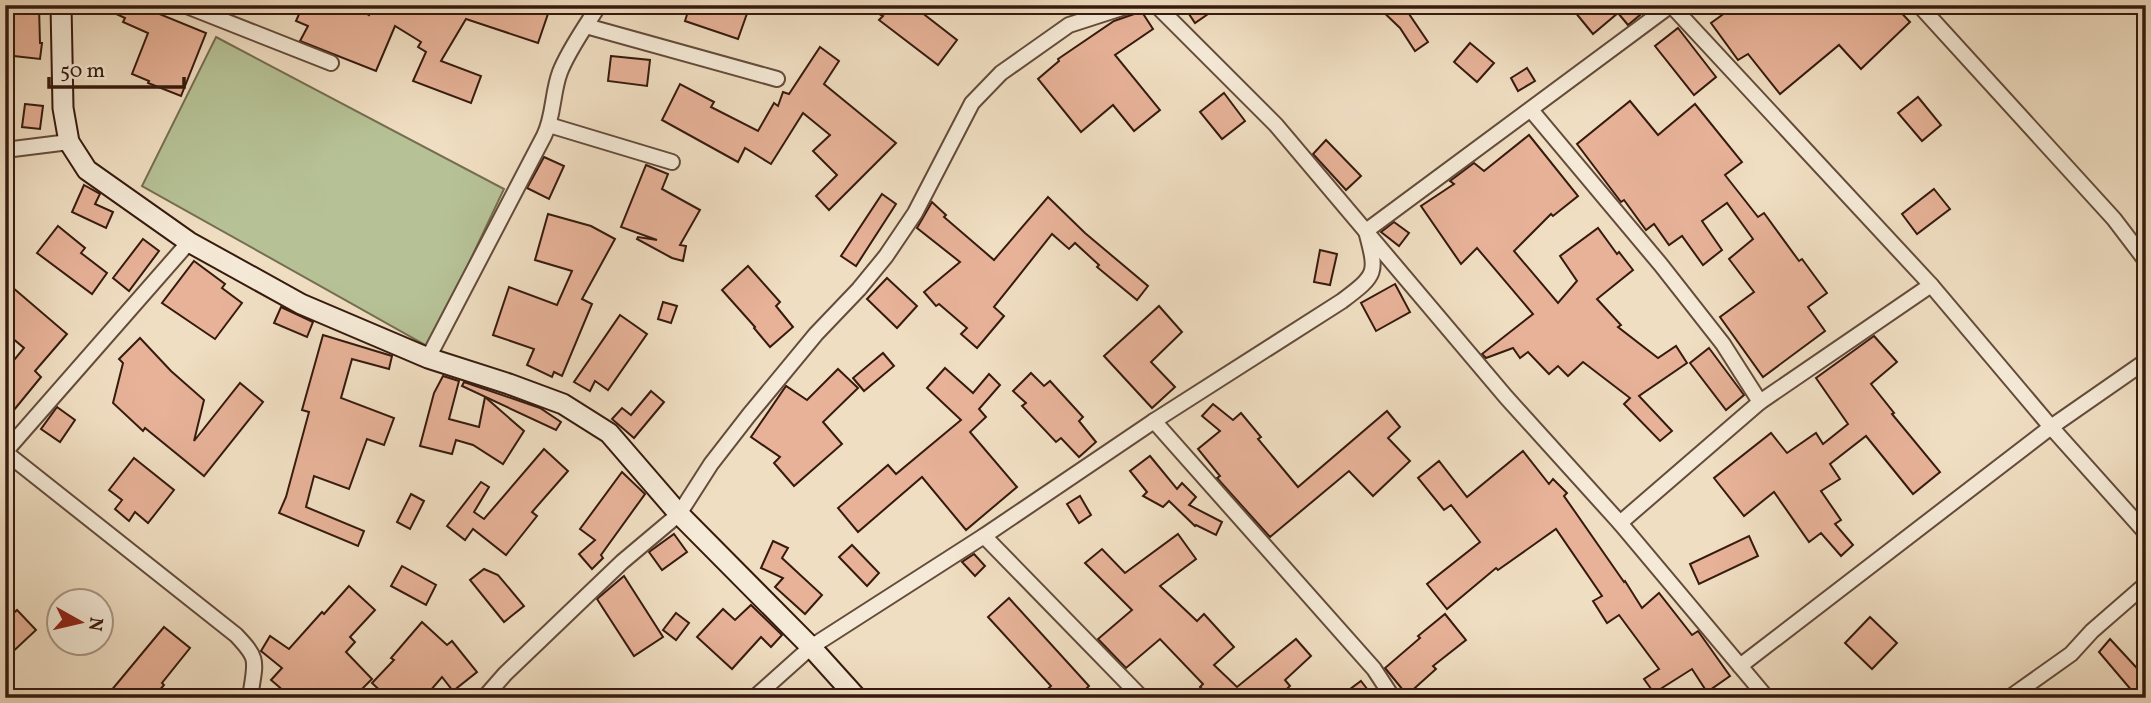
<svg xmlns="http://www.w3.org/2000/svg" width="2151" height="703" viewBox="0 0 2151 703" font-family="Vollkorn,serif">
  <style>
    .green { fill: #b6c296; stroke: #766e52; stroke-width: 2 }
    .building { fill: #e7b298; stroke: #361a0e; stroke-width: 2 }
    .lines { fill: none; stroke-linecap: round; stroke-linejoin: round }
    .street-casing { stroke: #644b3b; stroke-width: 18 }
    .secondary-casing { stroke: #361a0e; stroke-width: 23 }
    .street { stroke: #f5ead7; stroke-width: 14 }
    .secondary { stroke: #f5ead7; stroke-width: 19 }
  </style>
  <rect width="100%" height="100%" fill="#f0dec2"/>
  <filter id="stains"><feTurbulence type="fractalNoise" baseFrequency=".00286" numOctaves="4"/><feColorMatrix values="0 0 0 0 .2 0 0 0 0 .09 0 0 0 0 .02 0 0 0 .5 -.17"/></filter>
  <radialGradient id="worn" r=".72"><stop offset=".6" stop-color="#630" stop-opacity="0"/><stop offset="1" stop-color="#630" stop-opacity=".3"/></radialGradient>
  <path class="green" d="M216 37 504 189 429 347 142 186Z"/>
  <g class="building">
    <path d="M97 5H155L152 11 206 33 181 96 148 83 149 81 132 74 148 33 123 22 125 18Z"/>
    <path d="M303 5H352L369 15 374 5H551L538 43 466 19 441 61 481 76 471 103 413 81 426 52 418 47 421 42 395 26 376 71 300 41 308 26 296 21Z"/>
    <path d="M690 5H750L738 39 685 21Z"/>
    <path d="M863 5H912L957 40 938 65 879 20 883 16Z"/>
    <path d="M1183 5H1221L1195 23Z"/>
    <path d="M1376 5H1398L1409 14 1428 42 1415 51 1400 28Z"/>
    <path d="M1583 5H1652L1628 25 1618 13 1593 34 1575 12Z"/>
    <path d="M1736 5H1894L1910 22 1861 69 1839 45 1780 94 1748 54 1738 60 1711 23Z"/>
    <path d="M5 7H39L40 43H42L40 59 5 55Z"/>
    <path d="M1140 9 1153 29 1115 55 1160 110 1134 131 1113 105 1081 132 1038 79 1059 61 1058 59 1114 21 1134 14Z"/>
    <path d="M1678 28 1716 77 1694 95 1655 46Z"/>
    <path d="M1470 43 1494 63 1477 82 1454 62Z"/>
    <path d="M820 47 839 61 824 84 896 143 829 210 816 196 837 175 813 151 830 135 803 113 771 164 745 148 738 162 662 120 680 84 714 102 711 107 758 131 774 103 778 106 783 92 789 94Z"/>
    <path d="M611 56 650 60 647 86 608 81Z"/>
    <path d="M1527 68 1535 81 1518 91 1511 78Z"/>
    <path d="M1224 93 1245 121 1222 139 1200 112Z"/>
    <path d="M1918 97 1941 125 1922 141 1898 113Z"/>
    <path d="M1630 101 1658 135 1695 104 1742 162 1725 175 1758 217 1764 213 1799 261 1802 259 1827 293 1808 307 1825 331 1763 377 1720 317 1754 292 1729 259 1753 239 1727 203 1702 221 1722 250 1703 265 1682 236 1669 245 1654 224 1646 230 1624 200 1621 202 1577 144Z"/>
    <path d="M25 104 43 106 40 129 22 127Z"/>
    <path d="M1529 135 1578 196 1553 216 1551 214 1514 251 1558 303 1577 281 1560 256 1598 228 1617 254 1619 252 1633 270 1597 299 1621 325 1618 327 1658 358 1676 346 1687 363 1639 396 1672 431 1660 441 1624 404 1630 398 1583 362 1568 376 1558 366 1549 374 1528 352 1520 358 1513 348 1486 358 1482 354 1533 314 1477 248 1461 264 1421 206 1454 184 1450 181 1474 163 1484 171Z"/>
    <path d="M1326 140 1361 176 1346 190 1313 154Z"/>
    <path d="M544 157 564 166 549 199 527 188Z"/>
    <path d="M646 165 668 174 662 189 700 210 680 245 686 246 683 261 672 258 637 239 638 237 657 240 621 227Z"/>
    <path d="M84 185 100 194 95 204 113 212 106 228 72 212Z"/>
    <path d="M1934 189 1950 209 1917 234 1902 214Z"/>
    <path d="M882 194 896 204 856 266 841 256Z"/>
    <path d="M1048 197 1085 233 1148 286 1137 300 1097 267 1099 265 1075 243 1069 249 1052 234 994 307 1004 316 977 348 961 334 967 328 939 304 936 306 924 292 960 262 917 228 932 202 946 215 944 217 994 260Z"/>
    <path d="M548 214 591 226 615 239 582 299 592 304 562 376 554 372 552 377 527 365 534 349 493 335 509 287 557 305 572 271 535 260Z"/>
    <path d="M1394 222 1409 233 1399 246 1381 232Z"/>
    <path d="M58 226 85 248 81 253 107 273 92 294 37 253Z"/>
    <path d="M143 239 159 251 129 291 113 278Z"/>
    <path d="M1320 250 1337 254 1330 285 1314 282Z"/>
    <path d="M194 261 225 284 222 288 242 303 215 339 162 303Z"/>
    <path d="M748 266 780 302 776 306 793 327 770 347 754 328 755 327 722 290Z"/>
    <path d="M887 278 917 306 897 328 867 299Z"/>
    <path d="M5 281 67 334 35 371 41 377 14 410 5 402V371L24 348 5 332Z"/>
    <path d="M1395 284 1410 312 1376 331 1361 303Z"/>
    <path d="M663 302 677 306 671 323 658 319Z"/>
    <path d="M1159 306 1182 332 1151 362 1175 387 1152 408 1104 356Z"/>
    <path d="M281 307 313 322 307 337 274 323Z"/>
    <path d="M620 315 647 334 608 390 595 381 590 391 574 382Z"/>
    <path d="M323 335 392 356 389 369 352 359 341 398 394 418 384 445 367 439 349 489 314 476 306 507 364 531 358 546 279 513 286 497 309 412 302 410Z"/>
    <path d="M1874 336 1897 362 1871 384 1894 413 1892 414 1940 472 1913 494 1866 436 1830 464 1840 479 1821 491 1841 520 1835 524 1853 545 1841 556 1821 533 1809 542 1774 492 1744 516 1714 478 1771 433 1787 453 1816 433 1823 444 1848 424 1816 378Z"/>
    <path d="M140 338 171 371 204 400 194 441 240 383 263 402 204 476 145 428 143 431 113 403 123 363 119 359Z"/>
    <path d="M1709 348 1744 395 1726 410 1690 363Z"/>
    <path d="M883 353 894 366 864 391 853 378Z"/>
    <path d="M945 368 973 393 989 374 1000 385 979 409 986 417 970 432 1017 487 966 530 922 477 858 532 838 508 888 465 896 474 961 420 927 388Z"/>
    <path d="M838 369 858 388 823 422 842 444 794 486 774 463 780 457 751 437 786 386 807 400Z"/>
    <path d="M1031 373 1044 386 1050 381 1083 417 1079 421 1096 442 1079 457 1061 438 1056 442 1022 406 1026 403 1013 391Z"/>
    <path d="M443 376 459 381 449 419 479 427 485 397 524 431 503 464 473 445 456 440 452 454 420 446 434 393Z"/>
    <path d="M464 382 540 408 561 422 556 430 462 386Z"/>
    <path d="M651 391 664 402 634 438 612 419 622 408 631 415Z"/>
    <path d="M1213 404 1233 420 1241 413 1261 437 1258 439 1298 487 1387 411 1400 427 1388 438 1410 461 1373 496 1349 471 1270 537 1217 478 1220 476 1198 449 1220 431 1202 416Z"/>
    <path d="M57 407 75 420 60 442 41 429Z"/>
    <path d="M544 449 568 471 532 512 537 516 506 555 473 529 465 540 447 526 481 482 489 487 474 512 484 519Z"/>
    <path d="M1523 451 1549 484 1553 479 1567 493 1564 496 1624 582 1625 581 1642 608 1659 593 1692 635 1698 631 1730 676 1707 692 1692 669 1654 693 1644 679 1659 669 1619 615 1607 623 1593 601 1602 596 1556 529 1498 570 1496 568 1447 609 1427 584 1480 542 1451 505 1444 510 1418 478 1439 461 1467 497Z"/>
    <path d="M1150 456 1177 489 1182 483 1196 497 1189 505 1222 522 1216 535 1196 525 1195 526 1169 501 1163 507 1143 496 1147 492 1130 471Z"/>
    <path d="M134 458 174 490 148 523 135 512 129 521 115 509 122 500 109 490Z"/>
    <path d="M622 472 645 494 601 555 603 558 592 569 579 554 595 540 580 529Z"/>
    <path d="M411 494 424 501 410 529 397 522Z"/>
    <path d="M1080 496 1091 515 1079 523 1067 504Z"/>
    <path d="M674 534 687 552 662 570 649 552Z"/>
    <path d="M1178 534 1196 559 1160 586 1197 621 1204 614 1234 647 1214 665 1237 687 1296 639 1311 656 1285 680 1290 686 1277 698H1211L1200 687 1203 684 1160 639 1126 668 1098 639 1132 610 1085 563 1102 549 1125 573Z"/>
    <path d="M1749 536 1758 556 1699 584 1690 564Z"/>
    <path d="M773 541 788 548 782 558 822 595 805 614 775 587 783 578 761 568Z"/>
    <path d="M852 545 879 573 867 586 839 557Z"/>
    <path d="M974 554 985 566 975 576 962 562Z"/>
    <path d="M402 566 436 585 426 605 391 586Z"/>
    <path d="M484 569 498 575 524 606 504 622 470 580Z"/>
    <path d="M624 576 663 637 634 656 597 599Z"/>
    <path d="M349 586 375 610 350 637 355 642 346 652 372 679 353 698H292L271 680 282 668 261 651 270 636 289 649 322 612 324 614Z"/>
    <path d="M1009 598 1089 686 1077 698H1038L1051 686 988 617Z"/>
    <path d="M751 605 782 635 771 647 761 637 732 669 697 637 723 609 735 620Z"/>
    <path d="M17 610 36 630 5 659V621Z"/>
    <path d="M676 613 689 623 676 640 663 630Z"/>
    <path d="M1445 614 1466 640 1433 666 1436 669 1407 695 1385 668 1420 638 1418 636Z"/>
    <path d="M1870 617 1897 643 1872 669 1845 643Z"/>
    <path d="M422 622 447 645 452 641 477 672 453 691 442 677 424 698H388L372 683 394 660 391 658Z"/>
    <path d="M164 627 190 648 162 683 164 685 153 698H105Z"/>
    <path d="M2110 639 2146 678V698H2138L2099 652Z"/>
    <path d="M1361 681 1374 698H1338Z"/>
  </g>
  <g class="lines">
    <g class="street-casing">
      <g id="street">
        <path d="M184 5 331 63"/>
        <path d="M1156 5 1276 125 1506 397 1620 523 1767 698"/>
        <path d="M1671 5 1931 285 2051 427 2146 533"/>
        <path d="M1919 5 2114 219 2146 261"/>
        <path d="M586 26 777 79"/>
        <path d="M1531 110 1661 265 1723 344 1760 402"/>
        <path d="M549 125 672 162"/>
        <path d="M5 150 69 142"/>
        <path d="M428 358 544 136C554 116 552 93 560 72 569 49 586 26 599 5"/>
        <path d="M1154 421 1374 669 1393 698"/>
        <path d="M5 452 236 635C258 658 256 660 251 691L256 698"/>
        <path d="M5 452 189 242"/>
        <path d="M1620 523 1760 402 1931 285"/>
        <path d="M984 536 1142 698"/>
        <path d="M1740 666 2051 427 2146 361"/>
        <path d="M484 698 505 674 622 562 679 514 711 464 749 415 816 334 859 289 886 256 915 213 972 103 1001 73 1069 25 1131 5"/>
        <path d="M754 698 811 647 984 536 1154 421 1342 301C1378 274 1377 273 1366 231L1671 5"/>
        <path d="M2009 698 2071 654 2092 631 2146 584"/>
      </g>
    </g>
    <g class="secondary-casing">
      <path id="secondary" d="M61 5 63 108 69 142 87 170 189 242 301 304 428 358 509 384 563 404 609 433 679 514 811 647 857 698"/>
    </g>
    <use href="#street" class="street"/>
    <use href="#secondary" class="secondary"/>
  </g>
  <rect width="2151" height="703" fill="none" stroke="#f0dec2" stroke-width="28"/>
  <rect x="7" y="7" width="2137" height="689" fill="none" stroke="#361a0e" stroke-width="3.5"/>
  <rect x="14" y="14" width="2123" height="675" fill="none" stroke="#361a0e" stroke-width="2"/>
  <g transform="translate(80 622) rotate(98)"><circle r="33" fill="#f5ead7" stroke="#a99787" stroke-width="2"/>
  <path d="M0-5L12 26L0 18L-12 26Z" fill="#8f2418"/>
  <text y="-10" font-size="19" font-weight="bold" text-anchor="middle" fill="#361a0e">N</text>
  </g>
  <path d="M49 77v10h135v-10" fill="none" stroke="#361a0e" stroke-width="3.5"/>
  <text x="60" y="77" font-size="21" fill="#361a0e" stroke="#f5ead7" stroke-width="5" paint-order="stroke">50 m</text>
  <rect width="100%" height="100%" filter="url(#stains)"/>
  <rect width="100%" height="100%" fill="url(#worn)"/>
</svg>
